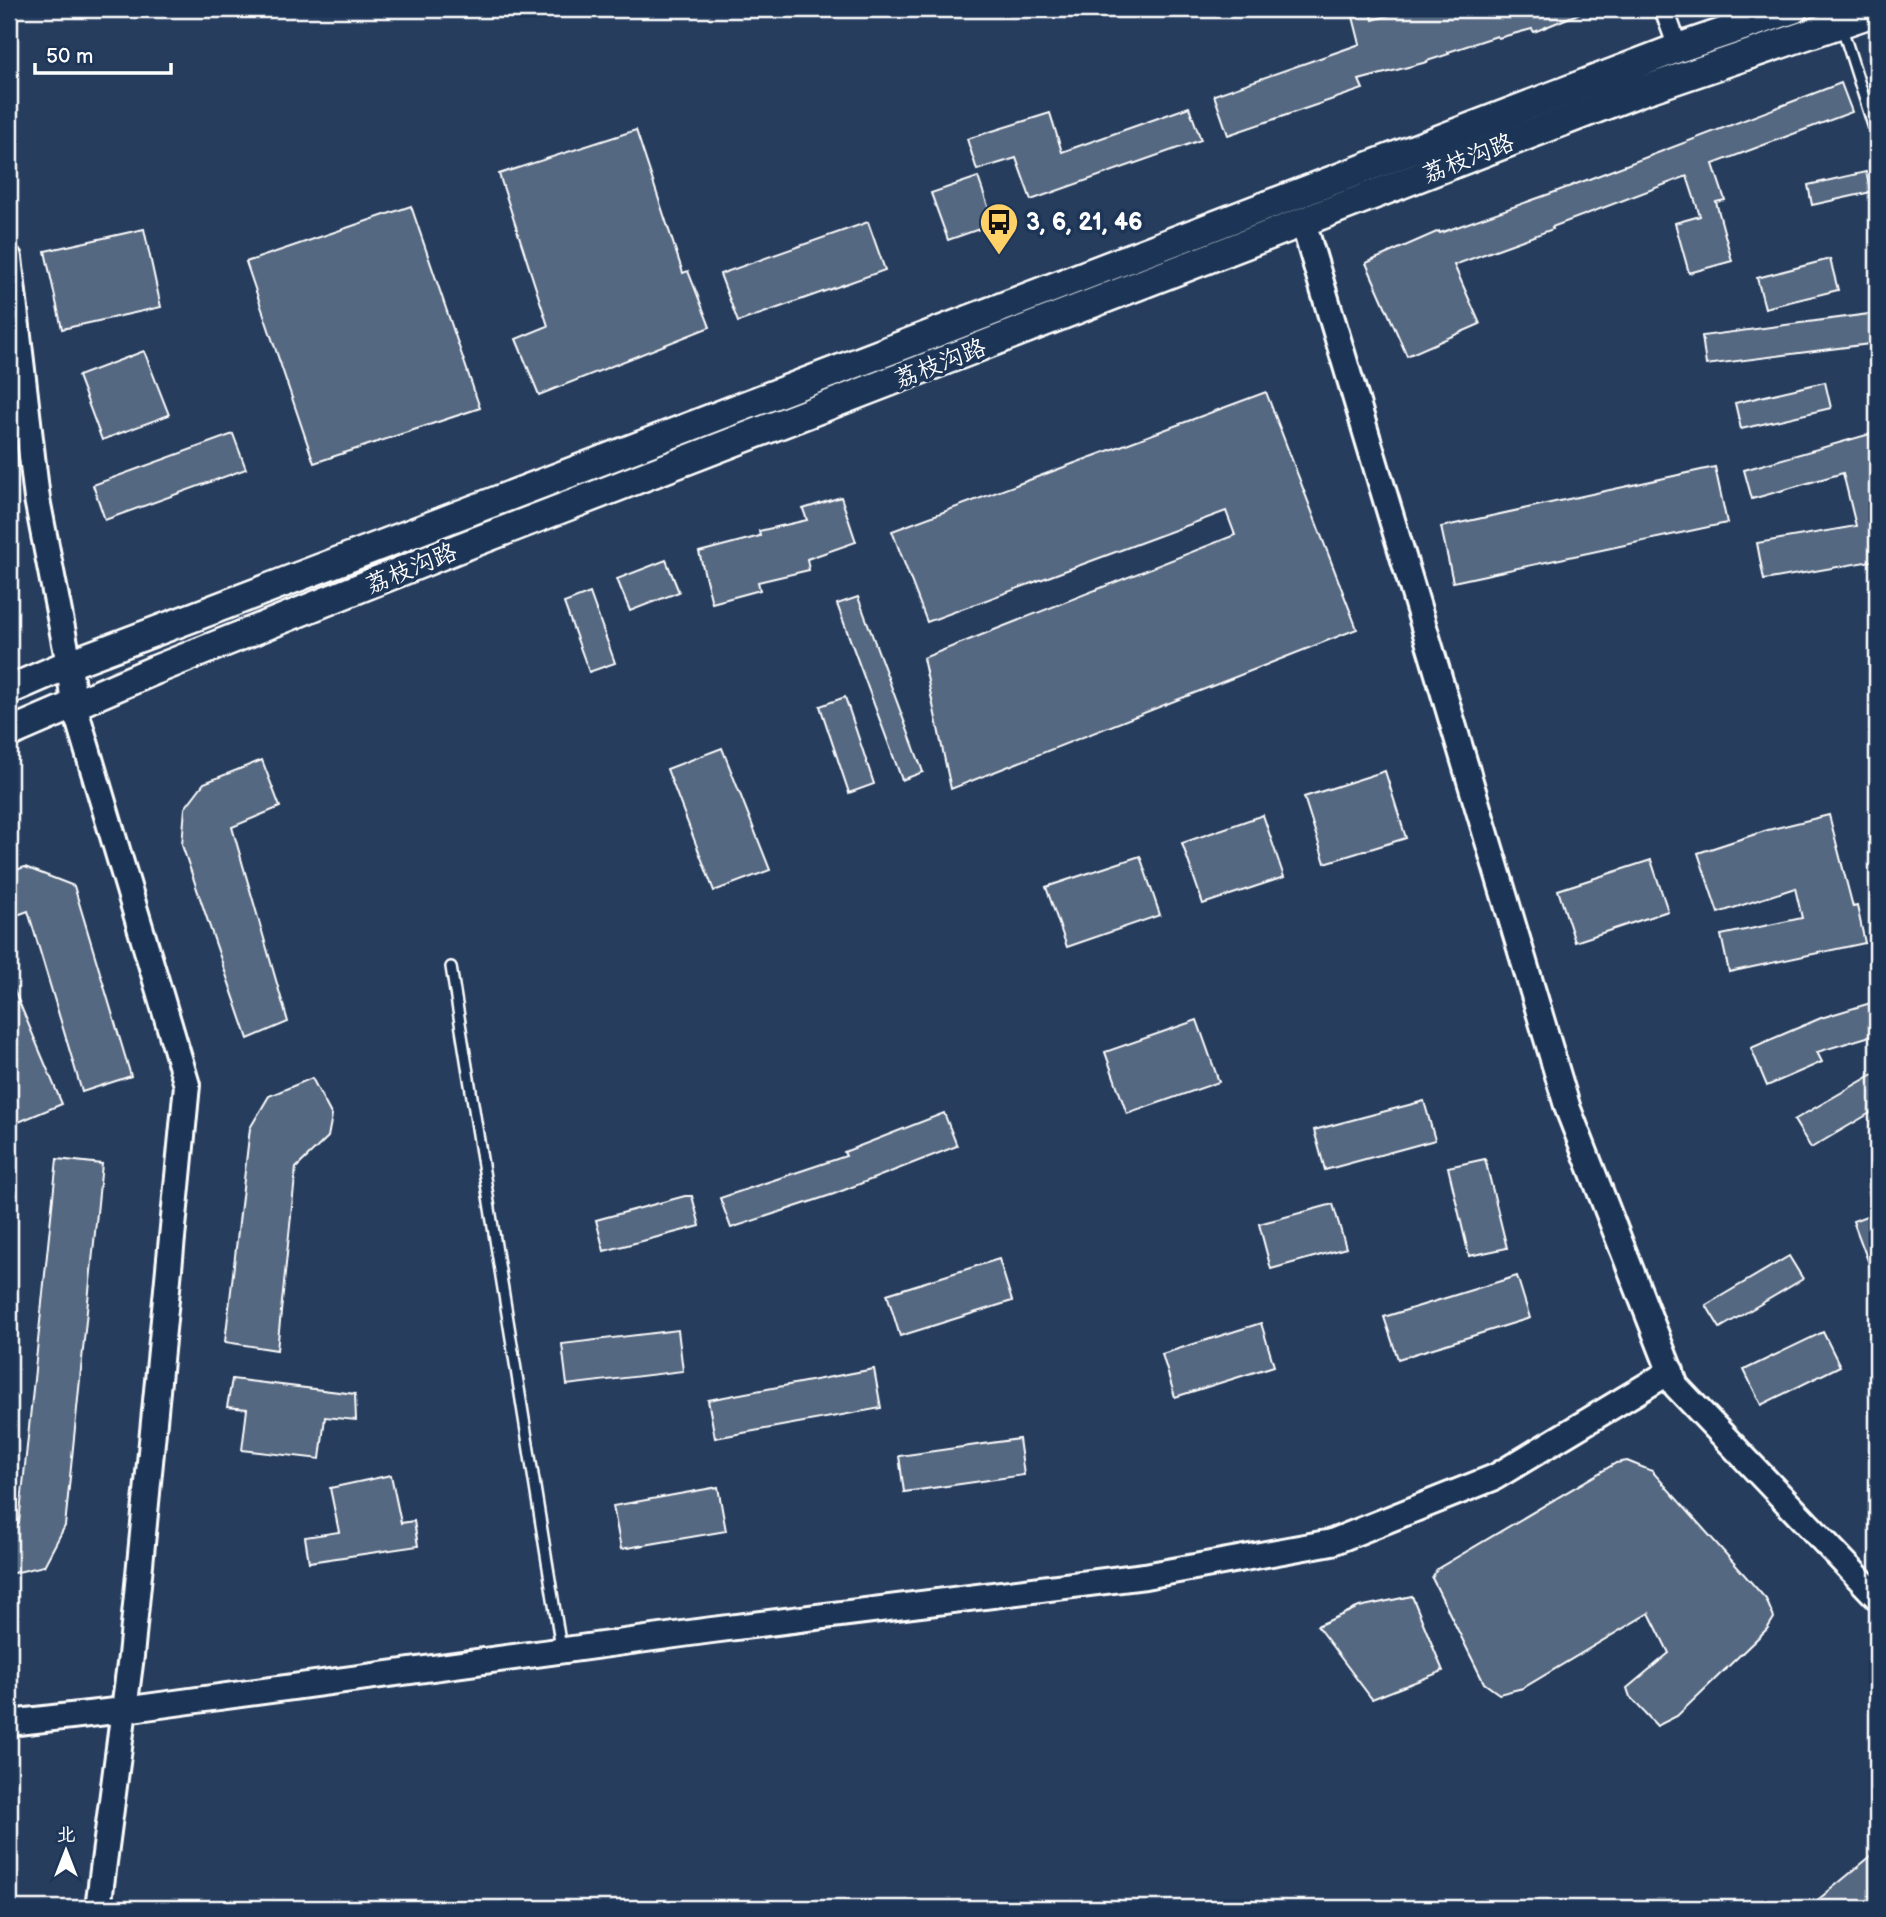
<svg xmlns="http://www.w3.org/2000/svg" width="1886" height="1917" viewBox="0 0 1886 1917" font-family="'Balsamiq Sans','LXGW WenKai TC',sans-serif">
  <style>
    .building { fill: #556781; stroke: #fff; stroke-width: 2 }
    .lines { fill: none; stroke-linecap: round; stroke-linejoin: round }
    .lane-casing { stroke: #fff; stroke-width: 14 }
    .street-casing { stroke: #fff; stroke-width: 23 }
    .secondary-casing { stroke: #fff; stroke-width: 30 }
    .primary-casing { stroke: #fff; stroke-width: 33 }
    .lane { stroke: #1d3557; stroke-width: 9 }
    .street { stroke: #1d3557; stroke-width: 18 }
    .secondary { stroke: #1d3557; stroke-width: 24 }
    .primary { stroke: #1d3557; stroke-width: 28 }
    .labels { text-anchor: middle; stroke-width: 7; stroke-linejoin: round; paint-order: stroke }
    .street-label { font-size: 24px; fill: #fff; stroke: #1d3557 }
    .poi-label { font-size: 24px; font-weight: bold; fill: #fff; stroke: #1d3557; text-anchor: start }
  </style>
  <rect width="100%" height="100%" fill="#263d5e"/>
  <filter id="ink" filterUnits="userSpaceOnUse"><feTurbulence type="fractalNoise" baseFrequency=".0143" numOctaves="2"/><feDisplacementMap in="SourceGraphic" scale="14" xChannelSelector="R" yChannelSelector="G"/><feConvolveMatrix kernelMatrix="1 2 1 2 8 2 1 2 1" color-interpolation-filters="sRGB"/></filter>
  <g filter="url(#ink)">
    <g class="building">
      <path d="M1351 9H1370L1373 20 1411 9H1590L1534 32 1532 29 1498 38 1497 36 1448 52 1449 54 1427 61V62L1359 80 1363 89 1228 135 1214 95 1360 44Z"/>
      <path d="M1841 83 1852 112 1713 164 1725 200 1716 202 1732 261 1689 273 1675 223 1700 216 1687 176 1552 227 1553 229 1454 265 1480 324 1407 356 1366 263 1439 231 1440 233 1555 192Z"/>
      <path d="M1189 107 1201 140 1031 200 1016 158 977 170 967 139 1050 113 1062 152Z"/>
      <path d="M636 130 683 273 688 271 710 327 539 395 516 339 548 326 499 174Z"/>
      <path d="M1866 172 1871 192 1812 205 1808 185Z"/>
      <path d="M978 177 994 224 948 240 931 193Z"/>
      <path d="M411 206 480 408 314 463 246 262Z"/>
      <path d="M868 222 885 270 738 322 720 274Z"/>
      <path d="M144 229 161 307 62 329 45 251Z"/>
      <path d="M1830 259 1838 290 1765 308 1757 278Z"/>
      <path d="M1877 313V343L1706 365 1702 336Z"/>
      <path d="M144 351 169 415 102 440 78 376Z"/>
      <path d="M1825 382 1831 408 1741 429 1735 403Z"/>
      <path d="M1266 392 1357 629 951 789 923 658 1235 535 1226 511 927 622 892 531Z"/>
      <path d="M1877 432V560L1764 580 1757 543 1856 526 1843 473 1752 499 1744 470Z"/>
      <path d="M233 434 246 469 105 520 93 485Z"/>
      <path d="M1715 467 1727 523 1453 582 1441 527Z"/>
      <path d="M841 497 856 542 807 559 809 570 758 582 760 590 712 603 699 552 760 536 759 531 807 520 803 509Z"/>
      <path d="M666 560 679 592 630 611 617 579Z"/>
      <path d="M590 593 615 663 589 672 564 603Z"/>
      <path d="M858 597 923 772 902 780 837 604Z"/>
      <path d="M845 697 874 784 849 793 820 706Z"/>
      <path d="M722 748 770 870 714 891 667 769Z"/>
      <path d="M262 760 280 807 232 827 288 1022 248 1039 182 845 185 808 204 783Z"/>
      <path d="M1385 771 1406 838 1325 863 1304 797Z"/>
      <path d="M1263 815 1284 877 1203 904 1182 843Z"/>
      <path d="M1829 815 1853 907 1857 906 1865 943 1729 972 1721 935 1802 918 1795 888 1718 913 1698 853 1768 830Z"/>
      <path d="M1140 856 1160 915 1067 947 1046 887Z"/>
      <path d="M1651 860 1668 911 1575 942 1558 890Z"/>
      <path d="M25 867 74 886 131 1076 82 1092 28 911 9 918V872Z"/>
      <path d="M9 978 62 1104 9 1126Z"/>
      <path d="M1877 1001V1034L1817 1052 1822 1062 1767 1086 1751 1048 1821 1018Z"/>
      <path d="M1197 1020 1219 1082 1127 1114 1105 1052Z"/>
      <path d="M1877 1072V1109L1811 1148 1794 1120Z"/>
      <path d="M312 1078 332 1116 328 1137 296 1168 277 1350 225 1342 250 1128 269 1096Z"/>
      <path d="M1424 1101 1435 1140 1325 1170 1314 1130Z"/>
      <path d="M944 1113 957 1146 834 1194 731 1228 720 1198 846 1156 844 1152Z"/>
      <path d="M57 1159 102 1164 65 1526 44 1566 9 1574V1530L19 1523Z"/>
      <path d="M1485 1159 1507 1248 1469 1256 1448 1167Z"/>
      <path d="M685 1196H692L700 1226 604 1251 596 1220Z"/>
      <path d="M1333 1204 1346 1248 1271 1269 1259 1224Z"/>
      <path d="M1877 1212V1282H1876L1853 1221Z"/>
      <path d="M1789 1256 1803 1279 1720 1328 1706 1305Z"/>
      <path d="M999 1259 1012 1301 900 1336 887 1294Z"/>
      <path d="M1517 1276 1530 1318 1398 1359 1384 1317Z"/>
      <path d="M1261 1323 1274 1366 1175 1397 1162 1354Z"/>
      <path d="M678 1330 683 1371 567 1385 562 1344Z"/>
      <path d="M1823 1332 1840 1366 1761 1405 1744 1370Z"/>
      <path d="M874 1369 881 1408 715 1438 708 1400Z"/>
      <path d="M232 1379 355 1394 356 1420 325 1417 320 1459 242 1450 247 1409 227 1407Z"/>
      <path d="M1019 1439 1024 1475 904 1492 899 1456Z"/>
      <path d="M1627 1461 1652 1471 1766 1599 1774 1618 1767 1629 1677 1716 1657 1726 1630 1697 1627 1688 1669 1653 1649 1613 1523 1688 1499 1694 1484 1683 1432 1578 1437 1569 1616 1463Z"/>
      <path d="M391 1475 401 1523 414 1521 418 1546 309 1562 305 1537 339 1532 330 1488Z"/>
      <path d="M718 1487 726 1531 621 1549 613 1506Z"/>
      <path d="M1412 1596 1443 1671 1372 1699 1317 1626 1359 1607Z"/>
      <path d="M1877 1851V1908H1808Z"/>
    </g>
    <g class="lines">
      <g class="lane-casing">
        <g id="lane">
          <path d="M1842 28 1877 138"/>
          <path d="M451 967 561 1648"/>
        </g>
      </g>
      <g class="street-casing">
        <path id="street" d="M1664 9 1678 48"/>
      </g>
      <g class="secondary-casing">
        <g id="secondary">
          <path d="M1303 222 1568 1109 1676 1386 1877 1597"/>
          <path d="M9 258 37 499 69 664 74 705 187 1085 131 1656 98 1908"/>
          <path d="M9 1723 124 1710 712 1630 1145 1576 1332 1542 1495 1477 1671 1371"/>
        </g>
      </g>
      <g class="primary-casing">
        <g id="primary">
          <path d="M9 690 69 664 196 616 1678 48 1793 9"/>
          <path d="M9 733 155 670 459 548 1639 92 1877 11"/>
        </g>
      </g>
      <use href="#lane" class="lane"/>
      <use href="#street" class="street"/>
      <use href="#secondary" class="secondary"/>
      <use href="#primary" class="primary"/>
    </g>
  </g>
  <defs>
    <g id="bus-pin" transform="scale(2.0125)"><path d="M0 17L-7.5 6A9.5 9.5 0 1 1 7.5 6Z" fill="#ffd166" stroke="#1d3557"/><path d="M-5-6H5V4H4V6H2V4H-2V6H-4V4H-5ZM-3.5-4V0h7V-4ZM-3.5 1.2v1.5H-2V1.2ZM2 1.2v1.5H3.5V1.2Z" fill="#111"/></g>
  </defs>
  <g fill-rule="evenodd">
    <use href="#bus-pin" x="999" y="222"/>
  </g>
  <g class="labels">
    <g class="street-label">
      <text transform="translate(1468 158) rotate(-21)" y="8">荔枝沟路</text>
      <text transform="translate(940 363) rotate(-21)" y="8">荔枝沟路</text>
      <text transform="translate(411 568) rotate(-22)" y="8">荔枝沟路</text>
    </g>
    <g class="poi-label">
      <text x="1026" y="230">3, 6, 21, 46</text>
    </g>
  </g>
  <rect width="1886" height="1917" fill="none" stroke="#1d3557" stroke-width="35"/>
  <rect x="18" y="18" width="1851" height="1882" fill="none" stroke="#fff" stroke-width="2.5" filter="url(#ink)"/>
  <g transform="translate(66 1851)" stroke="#1d3557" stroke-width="5" paint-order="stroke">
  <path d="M0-5L12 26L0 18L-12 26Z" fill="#ffffff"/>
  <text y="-10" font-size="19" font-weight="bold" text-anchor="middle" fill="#ffffff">北</text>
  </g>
  <path d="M35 63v10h136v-10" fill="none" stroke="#ffffff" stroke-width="3.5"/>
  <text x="46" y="63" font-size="21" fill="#ffffff" stroke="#1d3557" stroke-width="5" paint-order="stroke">50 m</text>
</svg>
